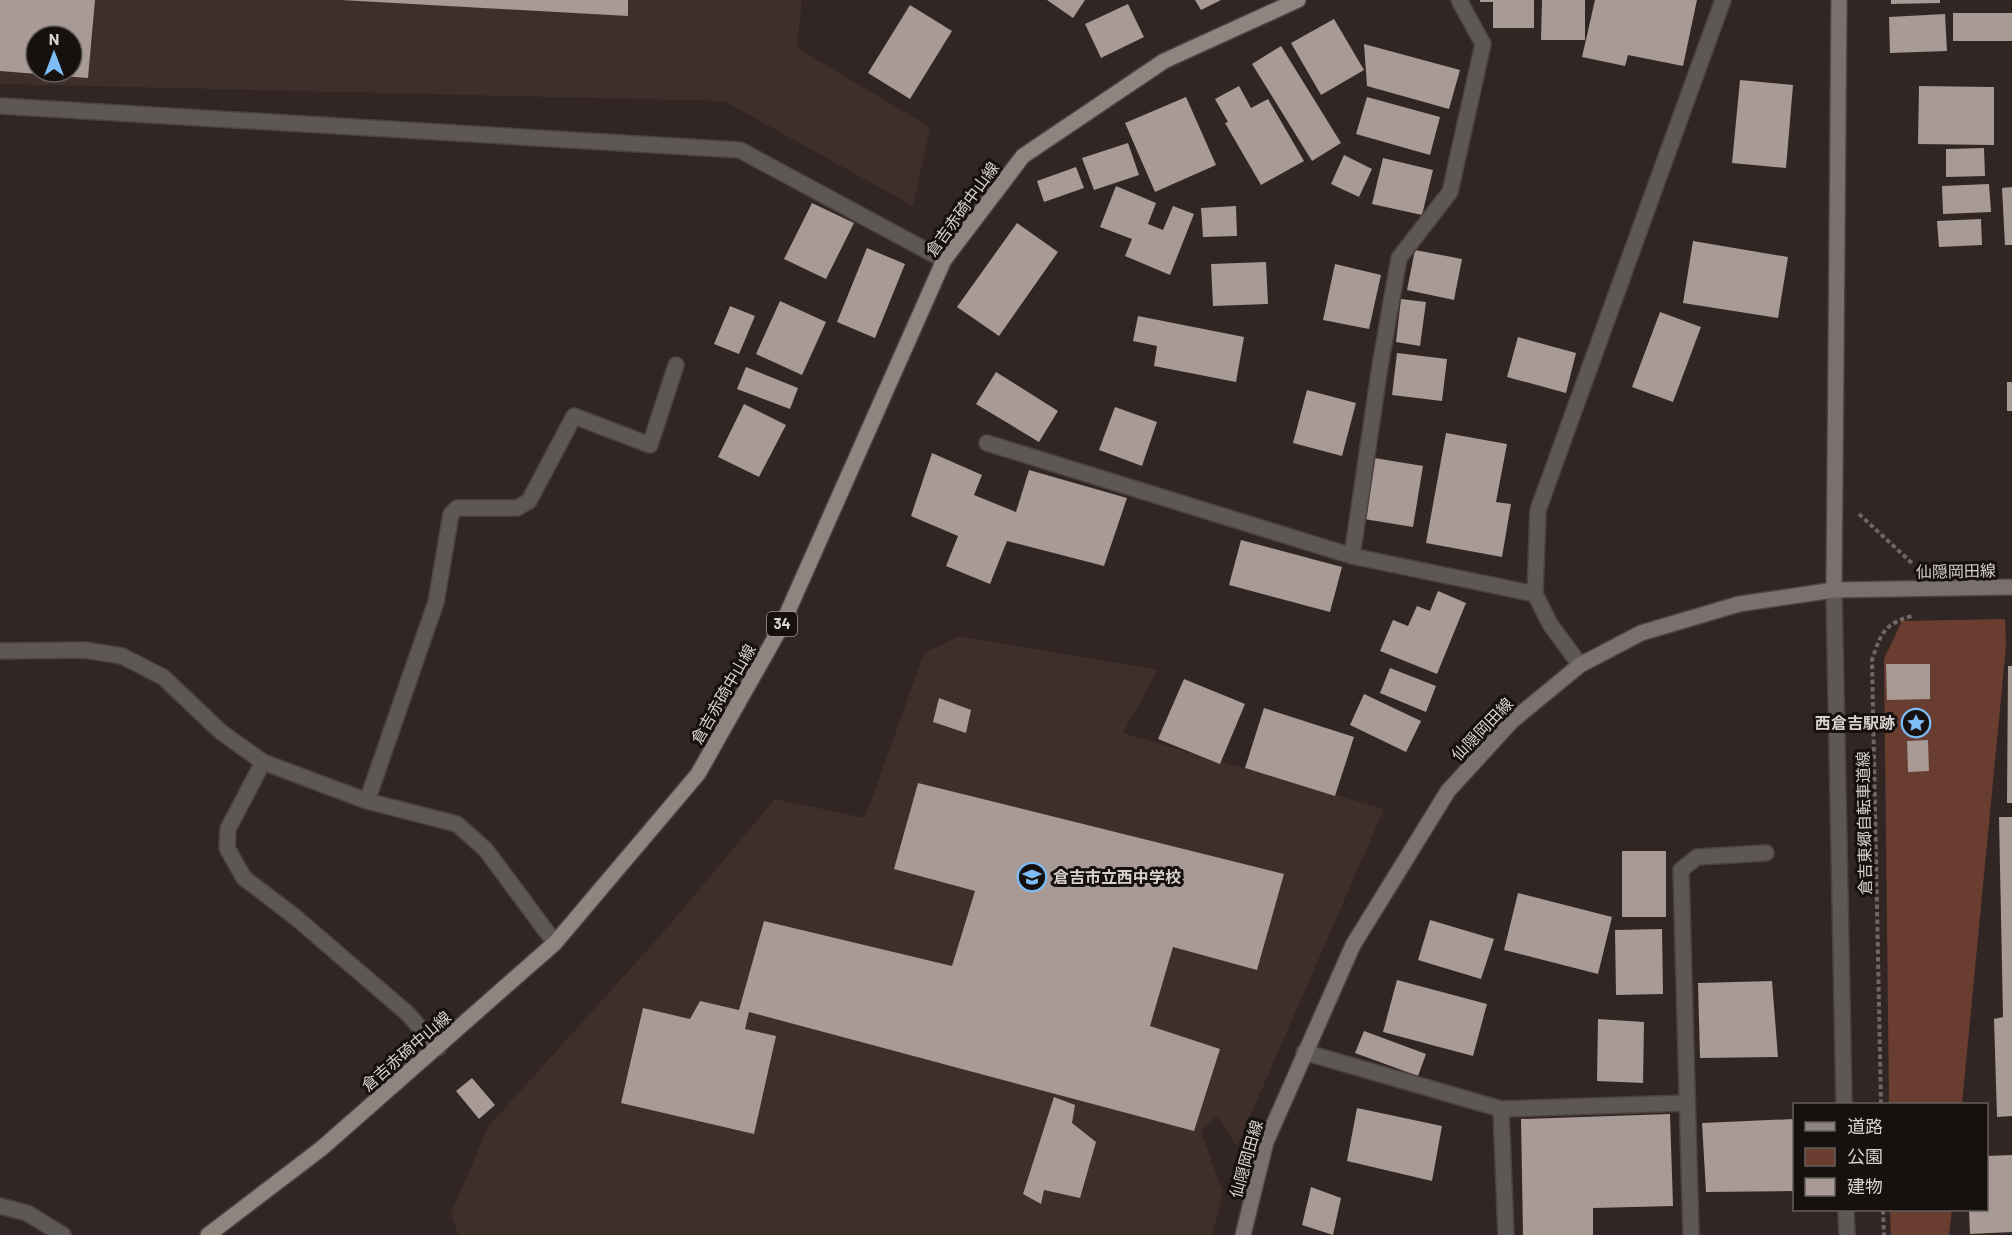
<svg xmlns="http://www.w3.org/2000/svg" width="2012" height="1235" viewBox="0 0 2012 1235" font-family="Barlow,'Noto Sans JP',sans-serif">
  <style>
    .built { fill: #3f2e29; fill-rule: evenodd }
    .green { fill: #693d30 }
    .building { fill: #a89a95; fill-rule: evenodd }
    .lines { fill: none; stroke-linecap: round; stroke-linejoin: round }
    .minor-casing { stroke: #4c413f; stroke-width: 18 }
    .tertiary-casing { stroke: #4c413f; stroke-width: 18 }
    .secondary-casing { stroke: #4c413f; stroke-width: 18 }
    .primary-casing { stroke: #4c413f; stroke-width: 18 }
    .path { stroke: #706663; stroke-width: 4; stroke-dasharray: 4.5 3; stroke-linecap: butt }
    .minor { stroke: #5d5755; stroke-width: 15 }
    .tertiary { stroke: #5d5755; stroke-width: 15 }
    .secondary { stroke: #7a716e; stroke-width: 15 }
    .primary { stroke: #908481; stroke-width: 15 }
    .labels { text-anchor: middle; stroke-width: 6; stroke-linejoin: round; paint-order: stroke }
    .shield { fill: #16110f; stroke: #9e9795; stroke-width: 1.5 }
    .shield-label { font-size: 15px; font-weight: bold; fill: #d9d1cf }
    .street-label { font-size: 16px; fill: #d9d1cf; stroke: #16110f }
    .poi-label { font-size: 16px; font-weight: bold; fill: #d9d1cf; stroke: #16110f; text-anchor: end }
  </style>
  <rect width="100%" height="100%" fill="#312623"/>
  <g class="built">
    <path d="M0 0H802L797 48 930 127 913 206 724 101 0 84ZM36 36H72V72H36Z"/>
    <path d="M959 636 1158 670 1123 733 1384 809 1237 1146 1217 1116 1201 1131 1223 1193 1212 1235H458L451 1214 488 1127 660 936 775 799 865 818 924 653Z"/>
  </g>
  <g class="green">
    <path d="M2005 619 2006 646 1962 1104H1889L1884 659 1902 621Z"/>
    <path d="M1890 1210H1952L1949 1235H1891Z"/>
  </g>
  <g class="building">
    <path d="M0 0H95L88 78 0 71ZM36 36H72V72H36Z"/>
    <path d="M341 0H628V16Z"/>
    <path d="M1047 0H1085L1073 18Z"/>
    <path d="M1195 0H1221L1201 10Z"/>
    <path d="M1480 0H1534V28H1493V2H1480Z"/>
    <path d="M1542 0H1585V40H1541Z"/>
    <path d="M1595 0H1697L1683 66 1628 55 1625 66 1582 57Z"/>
    <path d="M1891 0H1940V3L1891 4Z"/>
    <path d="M1128 4 1144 37 1101 58 1085 24Z"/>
    <path d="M910 5 952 31 910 99 868 73Z"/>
    <rect x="1953" y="13" width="59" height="28"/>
    <path d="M1945 14 1947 51 1890 53 1889 17Z"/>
    <path d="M1334 19 1364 70 1321 95 1291 43Z"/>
    <path d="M1364 44 1460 70 1449 109 1367 86Z"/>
    <path d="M1281 46 1341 143 1312 161 1252 64Z"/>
    <path d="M1740 80 1793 85 1786 168 1732 163Z"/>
    <path d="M1239 86 1251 108 1268 99 1304 161 1261 185 1225 123 1228 122 1215 99Z"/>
    <path d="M1919 86 1994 87V145L1918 144Z"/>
    <path d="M1186 97 1216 165 1155 192 1125 123Z"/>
    <path d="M1367 97 1440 117 1430 155 1356 134Z"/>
    <path d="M1128 143 1139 175 1094 190 1082 158Z"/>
    <path d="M1984 148 1985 176 1946 177V149Z"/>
    <path d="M1344 155 1372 169 1359 197 1331 184Z"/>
    <path d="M1383 158 1433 170 1422 215 1372 204Z"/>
    <path d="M1076 167 1084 188 1044 202 1037 181Z"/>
    <path d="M1989 184 1991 212 1943 214 1942 186Z"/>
    <path d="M1116 186 1156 203 1148 224 1163 230 1173 206 1194 214 1170 275 1125 256 1132 239 1100 227Z"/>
    <path d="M2012 187V245H2005L2002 188Z"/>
    <path d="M812 203 854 223 826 279 784 259Z"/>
    <path d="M1236 206 1237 236 1203 237 1201 208Z"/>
    <path d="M1981 219 1982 245 1939 247 1937 221Z"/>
    <path d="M1017 223 1058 252 999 336 957 307Z"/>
    <path d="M1693 241 1788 257 1778 318 1683 303Z"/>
    <path d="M867 248 905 264 875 338 837 322Z"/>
    <path d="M1415 250 1462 259 1454 300 1407 290Z"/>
    <path d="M1266 262 1268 304 1213 306 1211 264Z"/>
    <path d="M1335 264 1381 275 1369 329 1323 320Z"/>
    <path d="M1401 299 1426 302 1420 346 1396 342Z"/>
    <path d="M780 301 826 322 802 375 756 354Z"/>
    <path d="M730 306 755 316 739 354 714 344Z"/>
    <path d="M1660 312 1701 327 1673 402 1632 387Z"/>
    <path d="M1138 316 1244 337 1236 382 1154 366 1157 346 1133 341Z"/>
    <path d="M1518 337 1576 353 1566 393 1507 377Z"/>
    <path d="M1397 353 1447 359 1442 401 1392 395Z"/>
    <path d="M746 367 798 388 790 409 737 389Z"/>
    <path d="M996 372 1058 411 1039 442 976 404Z"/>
    <rect x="2007" y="382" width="5" height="29"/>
    <path d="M1307 390 1356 403 1342 456 1293 443Z"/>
    <path d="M744 404 786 425 759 477 718 457Z"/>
    <path d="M1115 407 1157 422 1142 466 1099 450Z"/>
    <path d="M1446 433 1507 444 1496 502 1511 504 1502 557 1426 543Z"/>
    <path d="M932 453 982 475 974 495 1016 512 1029 470 1127 498 1104 566 1007 541 990 584 946 566 958 536 911 516Z"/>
    <path d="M1368 457 1423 466 1413 527 1358 518Z"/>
    <path d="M1241 540 1342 567 1330 612 1229 585Z"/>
    <path d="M1438 591 1466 603 1437 674 1380 651 1393 620 1408 626 1417 606 1430 611Z"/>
    <path d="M1886 664H1930V699L1887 700Z"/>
    <path d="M2008 666H2012V803H2007Z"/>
    <path d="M1390 668 1436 686 1426 712 1380 693Z"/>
    <path d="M1184 679 1245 704 1220 764 1158 739Z"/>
    <path d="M1364 694 1421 721 1406 752 1350 725Z"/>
    <path d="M939 698 971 710 966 733 933 722Z"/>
    <path d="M1264 708 1354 737 1335 796 1245 768Z"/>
    <path d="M1928 740 1929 771 1908 772 1907 741Z"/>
    <path d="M918 783 1284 874 1257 970 1173 947 1150 1026 1220 1049 1194 1131 749 1012 745 1029 776 1036 754 1134 621 1103 643 1008 690 1019 700 1001 739 1010 764 921 952 966 975 891 894 869Z"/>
    <path d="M1999 817H2012V1116L1997 1117 1994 1019 2003 1017Z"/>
    <rect x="1622" y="851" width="44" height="66"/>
    <path d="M1518 893 1612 917 1598 974 1504 950Z"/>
    <path d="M1430 920 1494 939 1481 979 1418 960Z"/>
    <path d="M1662 929 1663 994 1616 995 1615 930Z"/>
    <path d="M1397 980 1487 1004 1473 1056 1383 1032Z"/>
    <path d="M1772 981 1778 1057 1700 1058 1698 983Z"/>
    <path d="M1598 1019 1644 1022 1643 1083 1597 1081Z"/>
    <path d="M1364 1031 1426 1054 1418 1076 1355 1053Z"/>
    <path d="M472 1078 495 1105 479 1119 456 1091Z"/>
    <path d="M1054 1097 1075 1105 1072 1123 1096 1142 1080 1198 1044 1190 1041 1204 1023 1194Z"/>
    <path d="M1357 1108 1442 1126 1432 1181 1347 1161Z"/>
    <path d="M1670 1114 1673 1206 1593 1208V1235H1523L1521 1119Z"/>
    <path d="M1794 1119V1191L1706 1192 1702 1123Z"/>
    <path d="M2012 1155V1232L1970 1234 1969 1210H1986V1156Z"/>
    <path d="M1311 1187 1341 1198 1333 1235 1302 1225Z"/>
  </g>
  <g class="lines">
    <g class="minor-casing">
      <g id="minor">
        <path d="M0 106 740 150 944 260"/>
        <path d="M987 443 1352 556 1535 594"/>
        <path d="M1352 556 1380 366 1399 258 1450 192 1483 44 1459 0"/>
        <path d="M0 651 85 650 122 656 163 677 221 732 263 762 367 801 457 824 486 850 555 943"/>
        <path d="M1580 665 1550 624 1535 594 1538 510 1723 0"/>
        <path d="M263 762 228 829 227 848 244 878 294 916 407 1013 438 1048"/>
        <path d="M367 801 436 602 451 514 457 508H517L529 501 574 416 650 445 676 365"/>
        <path d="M1304 1052 1501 1109 1687 1103"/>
        <path d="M1501 1109 1506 1235"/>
        <path d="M0 1206 27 1213 63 1235"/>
        <path d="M1691 1235 1681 870 1697 857 1766 853"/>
      </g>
    </g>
    <g class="tertiary-casing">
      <g id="tertiary">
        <path d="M1834 590 1844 1104"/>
        <path d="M1846 1210 1847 1235"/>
      </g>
    </g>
    <g class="secondary-casing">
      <g id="secondary">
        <path d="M1834 590 1839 0"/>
        <path d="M1243 1235 1266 1142 1353 945 1448 791 1512 721 1580 665 1641 633 1739 604 1834 590 2012 587"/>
      </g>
    </g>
    <g class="primary-casing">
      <path id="primary" d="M208 1235 322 1148 555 943 698 774 781 627 944 260 1023 156 1164 61 1298 0"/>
    </g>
    <g class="path">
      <path d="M1859 514 1913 564"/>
      <path d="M1881 1104 1872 660C1881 633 1884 624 1912 616"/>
      <path d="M1883 1210 1884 1235"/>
    </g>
    <use href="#minor" class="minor"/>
    <use href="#tertiary" class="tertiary"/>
    <use href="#secondary" class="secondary"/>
    <use href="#primary" class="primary"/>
  </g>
  <defs>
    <g id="sight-ring" transform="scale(1.5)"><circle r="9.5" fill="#16110f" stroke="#7dbef9" stroke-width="1.5"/><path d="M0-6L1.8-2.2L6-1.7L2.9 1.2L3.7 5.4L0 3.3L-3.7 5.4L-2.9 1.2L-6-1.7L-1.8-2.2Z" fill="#7dbef9"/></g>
    <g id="school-ring" transform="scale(1.5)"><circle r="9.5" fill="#16110f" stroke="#7dbef9" stroke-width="1.5"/><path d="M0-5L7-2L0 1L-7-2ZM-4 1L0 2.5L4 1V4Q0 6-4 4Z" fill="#7dbef9"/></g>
  </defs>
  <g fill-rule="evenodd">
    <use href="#sight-ring" x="1916" y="723"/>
    <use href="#school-ring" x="1032" y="877"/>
  </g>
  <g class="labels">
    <rect class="shield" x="767" y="612" width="30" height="24" rx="4.5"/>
    <g class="shield-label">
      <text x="782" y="629">34</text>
    </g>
    <g class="street-label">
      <text transform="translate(962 209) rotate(-54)" y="6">倉吉赤碕中山線</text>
      <text transform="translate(1956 571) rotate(-1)" y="6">仙隠岡田線</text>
      <text transform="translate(723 694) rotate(-60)" y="6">倉吉赤碕中山線</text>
      <text transform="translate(1482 729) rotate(-46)" y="6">仙隠岡田線</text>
      <text transform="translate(1864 823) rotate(-91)" y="6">倉吉東郷自転車道線</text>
      <text transform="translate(406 1051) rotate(-41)" y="6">倉吉赤碕中山線</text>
      <text transform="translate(1246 1159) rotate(-74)" y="6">仙隠岡田線</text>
    </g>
    <g class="poi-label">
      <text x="1895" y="729">西倉吉駅跡</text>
      <text x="1053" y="883" text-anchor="start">倉吉市立西中学校</text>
    </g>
  </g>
  <rect x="1793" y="1103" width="195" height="108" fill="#16110f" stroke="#645e5c" stroke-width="1.5"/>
  <rect x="1805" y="1122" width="30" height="9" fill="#908481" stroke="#645e5c" stroke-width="1.5"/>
  <text x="1847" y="1133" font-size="18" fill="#d9d1cf">道路</text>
  <rect x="1805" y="1148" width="30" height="18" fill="#693d30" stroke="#645e5c" stroke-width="1.5"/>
  <text x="1847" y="1163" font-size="18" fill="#d9d1cf">公園</text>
  <rect x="1805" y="1178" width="30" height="18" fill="#a89a95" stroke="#645e5c" stroke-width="1.5"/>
  <text x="1847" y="1193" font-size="18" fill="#d9d1cf">建物</text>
  <g transform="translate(54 54)"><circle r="28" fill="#16110f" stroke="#645e5c" stroke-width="1.5"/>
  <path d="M0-4.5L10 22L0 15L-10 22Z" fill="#7dbef9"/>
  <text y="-9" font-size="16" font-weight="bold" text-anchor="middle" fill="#d9d1cf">N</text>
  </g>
</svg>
